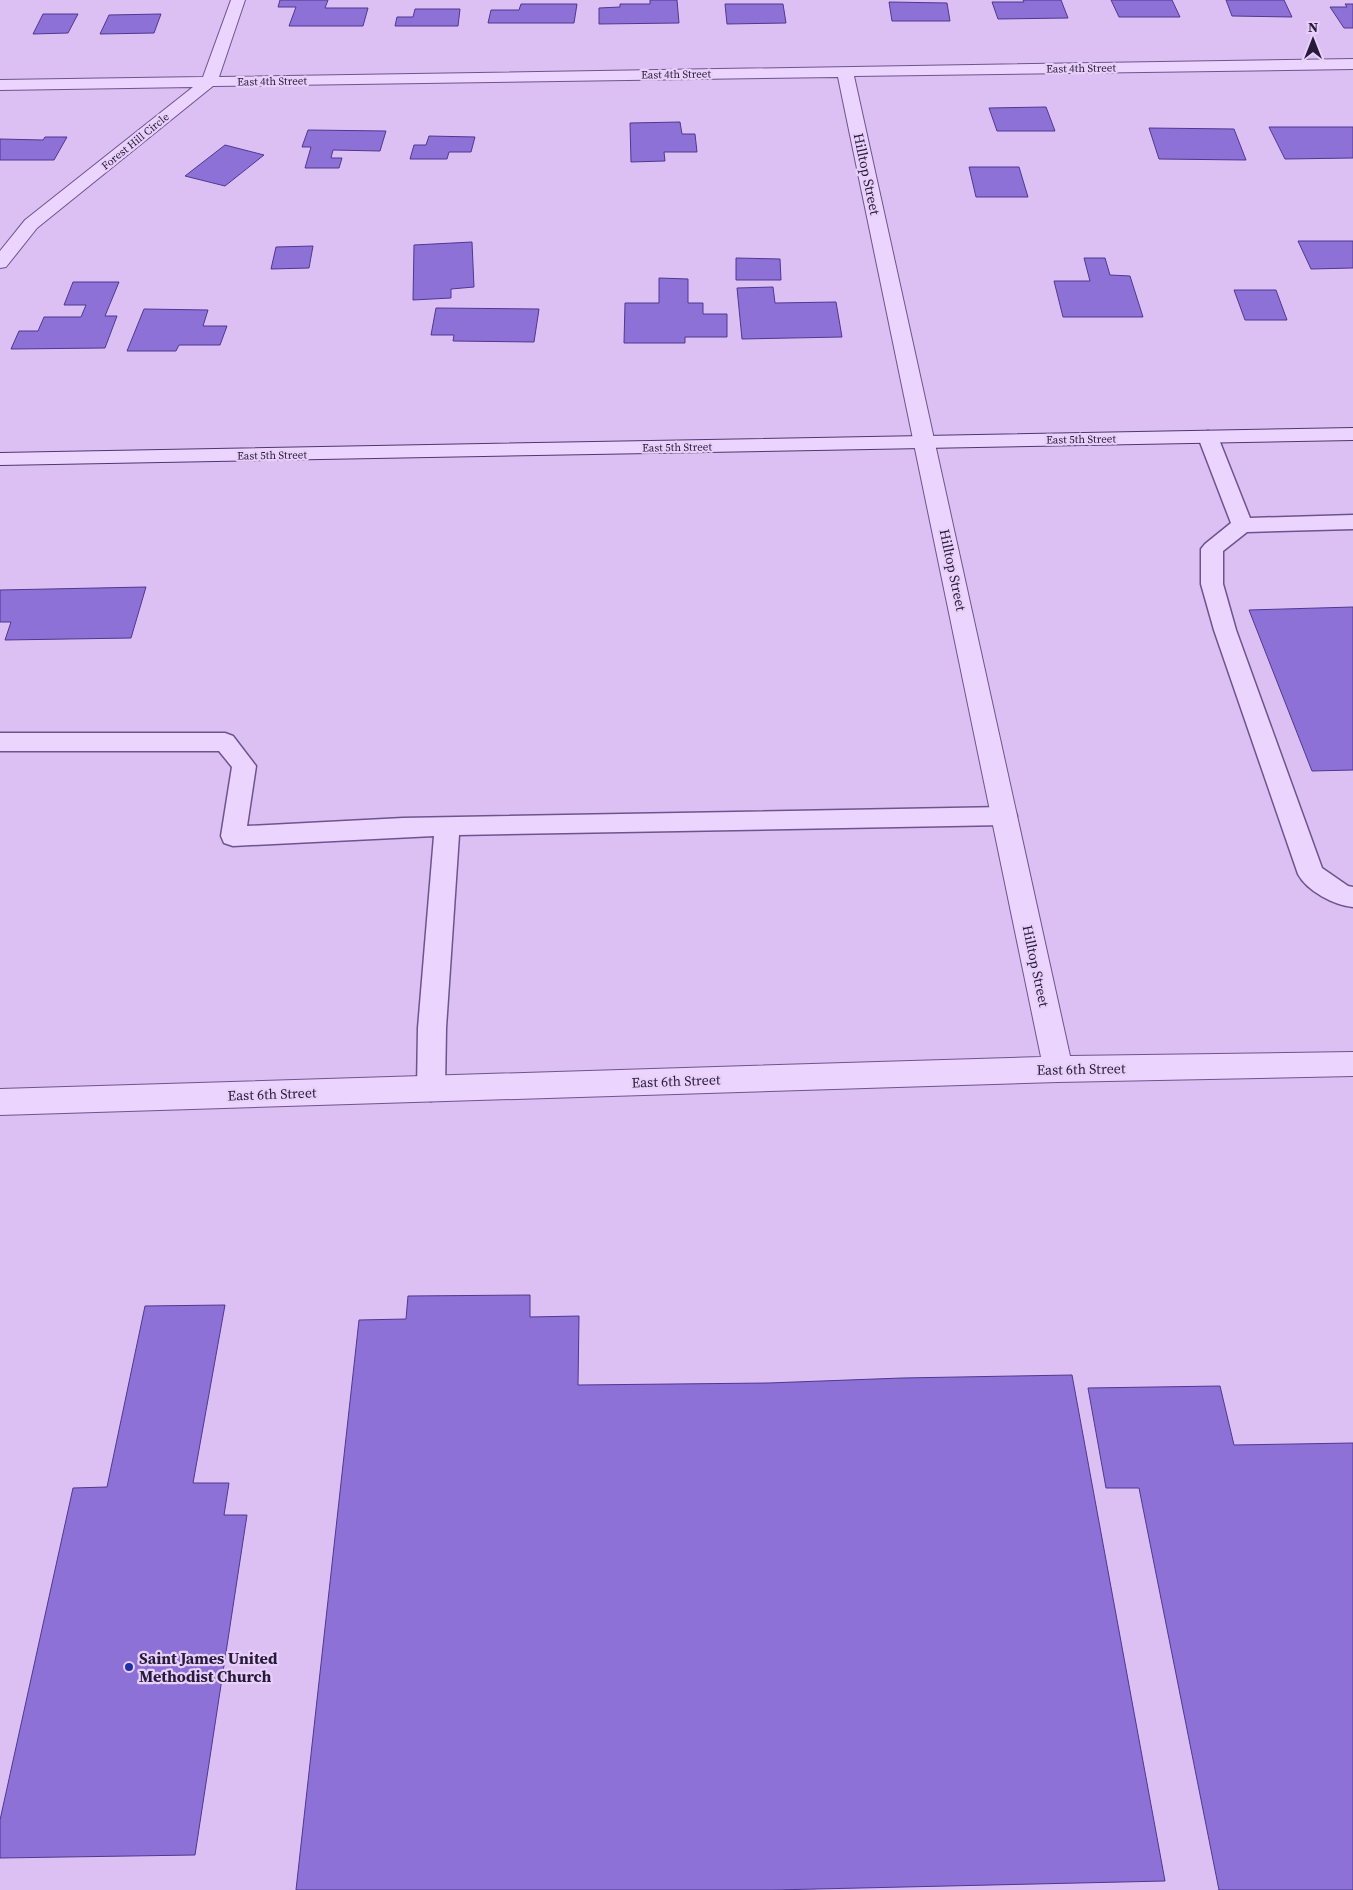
<svg xmlns="http://www.w3.org/2000/svg" width="1353" height="1890" viewBox="0 0 1353 1890" font-family="'Source Serif 4',serif">
  <style>
    .building { fill: #8d71d6; stroke: #4f3890 }
    .lines { fill: none; stroke-linecap: round; stroke-linejoin: round }
    .service-casing { stroke: #6c558e; stroke-width: 3 }
    .minor-casing { stroke: #6c558e; stroke-width: 2 }
    .secondary-casing { stroke: #4d3870; stroke-width: 2 }
    .service { fill: #ebd4fd; fill-rule: evenodd }
    .minor { fill: #ebd4fd; fill-rule: evenodd }
    .secondary { fill: #ebd4fd; fill-rule: evenodd }
    .poi-dot { fill: #1e31a4; stroke: #e8d0f9; stroke-width: 2 }
    .labels { text-anchor: middle; stroke-width: 4.5; stroke-linejoin: round; paint-order: stroke }
    .far-street-label { font-size: 11px; fill: #271b3c; stroke: #e8d0f9 }
    .street-label { font-size: 14px; fill: #271b3c; stroke: #e8d0f9 }
    .near-poi-label { font-size: 16px; font-weight: bold; fill: #271b3c; stroke: #e8d0f9; text-anchor: start }
  </style>
  <rect width="100%" height="100%" fill="#dcbff3"/>
  <g class="building">
    <path d="M280 0H328L325 8H368L363 26H289L296 7H278Z"/>
    <path d="M650 0H677L679 23 599 24V8L620 7V4H650Z"/>
    <path d="M1023 0H1061L1068 18 998 19 992 2H1024Z"/>
    <path d="M1111 0H1172L1180 17H1119Z"/>
    <path d="M1226 0H1284L1292 17 1232 16Z"/>
    <path d="M889 2 947 3 950 21H892Z"/>
    <path d="M521 4H577L574 23H488L491 10H519Z"/>
    <path d="M725 4H783L786 23 727 24Z"/>
    <path d="M1345 4H1353V28H1344L1330 7H1347Z"/>
    <path d="M415 9H460L458 26H395L397 17H413Z"/>
    <path d="M43 14H78L68 33 33 34Z"/>
    <path d="M161 14 154 33 100 34 109 15Z"/>
    <path d="M1046 107 1055 131H997L989 108Z"/>
    <path d="M680 122 682 134H695L697 152H664L665 161 631 162 630 123Z"/>
    <path d="M1269 127H1353V158L1285 159Z"/>
    <path d="M1149 128 1234 129 1246 160 1159 159Z"/>
    <path d="M308 130 386 131 380 151 333 150 331 158H342L339 168H305L311 147H302Z"/>
    <path d="M429 136 475 137 471 152H449L447 159H410L414 145H426Z"/>
    <path d="M45 137H67L54 160H0V139L43 140Z"/>
    <path d="M225 145 264 155 225 186 185 176Z"/>
    <path d="M969 167H1019L1028 197H976Z"/>
    <path d="M1298 241H1353V268L1311 269Z"/>
    <path d="M472 242 474 287 451 289V298L413 300 414 245Z"/>
    <path d="M313 246 309 268 271 269 276 247Z"/>
    <path d="M736 258 780 259 781 280H736Z"/>
    <path d="M1084 258H1105L1110 275 1130 276 1143 317H1063L1054 281H1090Z"/>
    <path d="M659 278 688 279V303H703V314H727V337H685V343H624L625 303H659Z"/>
    <path d="M73 282H119L105 316H117L105 348 11 349 19 331H38L44 317H81L86 305H64Z"/>
    <path d="M773 287 775 303 836 302 842 337 742 339 737 288Z"/>
    <path d="M1234 290H1276L1287 320H1245Z"/>
    <path d="M436 308 539 309 534 342 453 341 454 335H431Z"/>
    <path d="M144 309 208 310 203 326H227L220 345H179L176 351H127Z"/>
    <path d="M146 587 131 638 5 640 11 622H0V590Z"/>
    <path d="M1353 607V770L1312 771 1249 610Z"/>
    <path d="M530 1295V1317L579 1316 578 1385 768 1383 902 1378 1072 1375 1165 1881 773 1890H296L359 1320 406 1319 408 1296Z"/>
    <path d="M225 1305 193 1483H229L224 1515H247L195 1855 0 1858V1820L73 1488 107 1487 145 1306Z"/>
    <path d="M1220 1386 1234 1445 1353 1443V1890H1219L1139 1488H1106L1088 1388Z"/>
  </g>
  <g class="lines">
    <g class="service-casing">
      <g id="service">
        <path d="M1208 431 1215 433 1218 437 1250 518 1353 515V529L1247 532 1223 551V584L1236 630 1322 868 1348 886 1353 887V907C1334 905 1307 891 1298 874L1214 630 1201 584V549L1205 544 1231 523 1198 437 1201 433Z"/>
        <path d="M0 733H225L233 736 256 766 247 826 403 818 1005 807 1014 809 1017 816 1014 823 1005 825 459 835 446 1028 445 1089 441 1098 431 1101 421 1098 417 1089 418 1028 434 836 233 846 224 843 221 836 232 767 219 751H0Z"/>
      </g>
    </g>
    <g class="minor-casing">
      <path id="minor" d="M231 0H245L219 77 1353 59V69L854 76 1070 1056 1353 1052V1076L1058 1082 0 1115V1089L1041 1057 838 77 213 86 37 228 6 267 0 268V251L25 220 193 87 0 90V80L203 77Z"/>
    </g>
    <g class="secondary-casing">
      <path id="secondary" d="M1353 428V440L0 465V453Z"/>
    </g>
    <use href="#service" class="service"/>
    <use href="#minor" class="minor"/>
    <use href="#secondary" class="secondary"/>
  </g>
  <circle class="poi-dot" cx="129" cy="1667" r="5"/>
  <g class="labels">
    <g class="far-street-label">
      <text transform="translate(1081 68) rotate(-1)" y="4">East 4th Street</text>
      <text transform="translate(676 74) rotate(-1)" y="4">East 4th Street</text>
      <text transform="translate(272 81) rotate(-1)" y="4">East 4th Street</text>
      <text transform="translate(135 141) rotate(-39)" y="4">Forest Hill Circle</text>
      <text transform="translate(1081 439) rotate(-1)" y="4">East 5th Street</text>
      <text transform="translate(677 447) rotate(-1)" y="4">East 5th Street</text>
      <text transform="translate(272 455) rotate(-1)" y="4">East 5th Street</text>
    </g>
    <g class="street-label">
      <text transform="translate(867 174) rotate(78)" y="5">Hilltop Street</text>
      <text transform="translate(953 570) rotate(78)" y="5">Hilltop Street</text>
      <text transform="translate(1036 966) rotate(78)" y="5">Hilltop Street</text>
      <text transform="translate(1081 1069) rotate(-1)" y="5">East 6th Street</text>
      <text transform="translate(676 1081) rotate(-2)" y="5">East 6th Street</text>
      <text transform="translate(272 1094) rotate(-2)" y="5">East 6th Street</text>
    </g>
    <g class="near-poi-label">
      <text x="139" y="1664">Saint James United<tspan x="139" dy="18">Methodist Church</tspan></text>
    </g>
  </g>
  <g transform="translate(1313 40)" stroke="#e8d0f9" stroke-width="4" paint-order="stroke">
  <path d="M0-4L9 19L0 12L-9 19Z" fill="#271b3c"/>
  <text y="-8" font-size="14" font-weight="bold" text-anchor="middle" fill="#271b3c">N</text>
  </g>
</svg>
